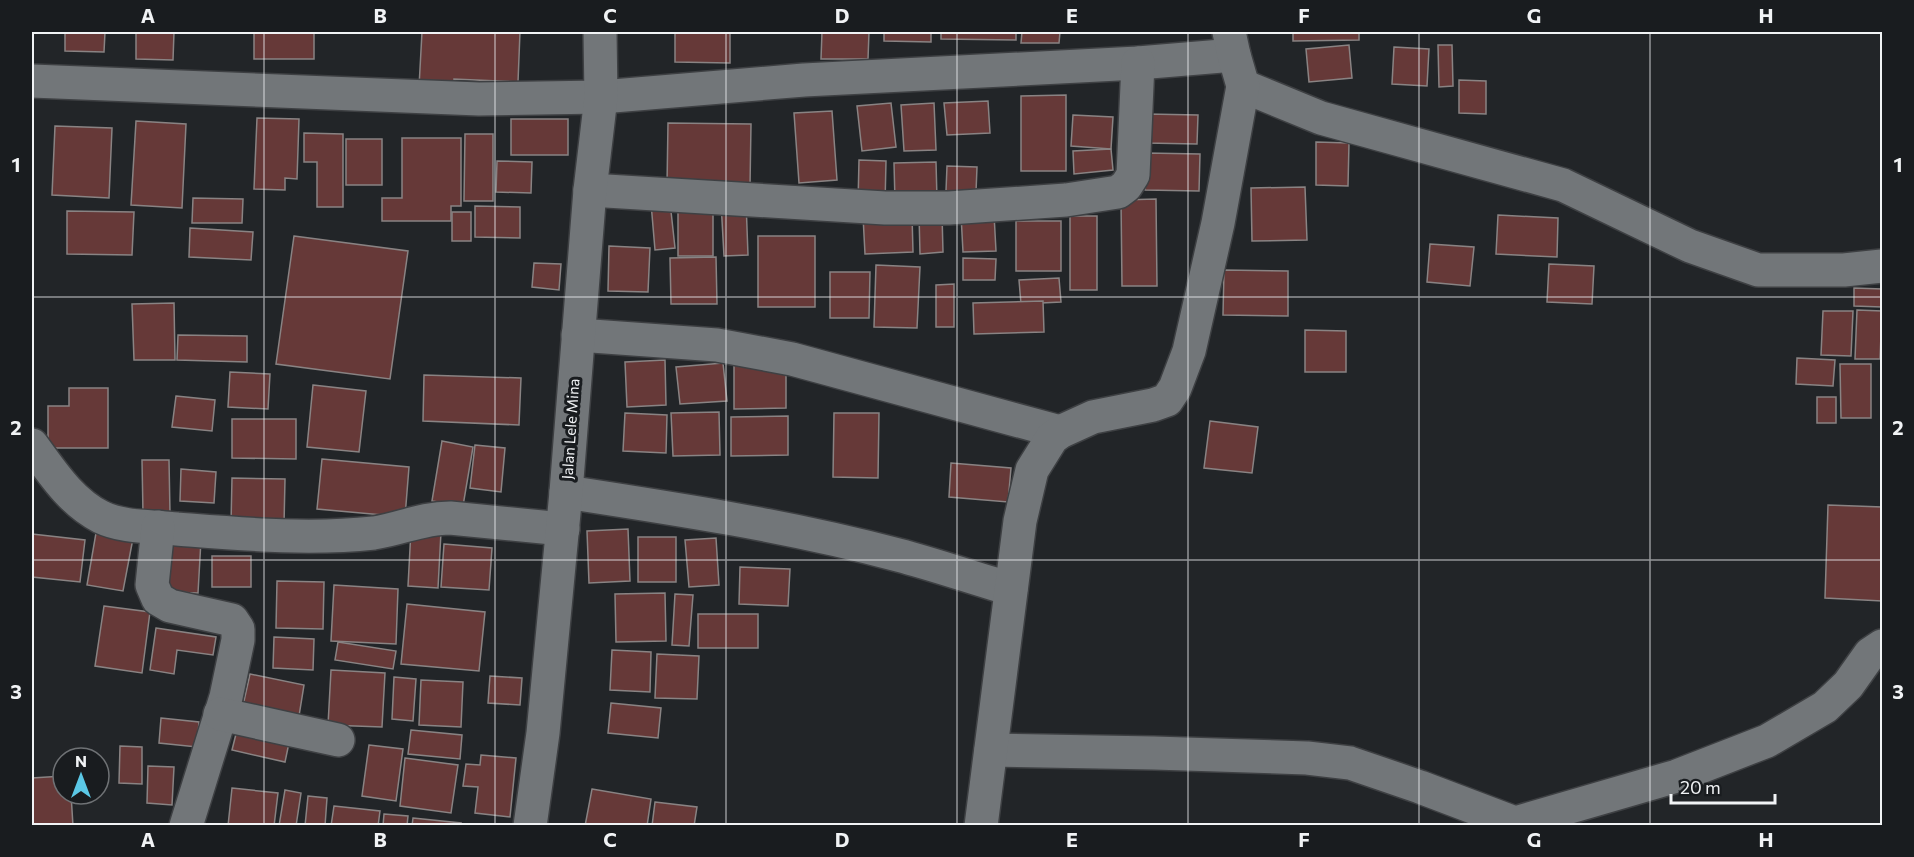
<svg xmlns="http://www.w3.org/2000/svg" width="1914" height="857" viewBox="0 0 1914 857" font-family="Commissioner,sans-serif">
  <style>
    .building { fill: #663938; stroke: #898383; stroke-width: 1.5 }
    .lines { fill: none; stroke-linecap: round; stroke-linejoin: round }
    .street-casing { stroke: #3e4043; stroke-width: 36 }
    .street { stroke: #727679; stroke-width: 33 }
    .grid { fill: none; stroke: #f1f3f5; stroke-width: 1.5; stroke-opacity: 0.55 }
    .labels { text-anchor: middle; stroke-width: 6; stroke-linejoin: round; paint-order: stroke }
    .street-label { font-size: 15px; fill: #f1f3f5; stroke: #191c1f }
    .neatline { fill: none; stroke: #f1f3f5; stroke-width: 2 }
    .grid-label { font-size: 20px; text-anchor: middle; font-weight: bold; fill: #f1f3f5 }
  </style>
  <rect width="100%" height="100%" fill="#222528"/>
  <g class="building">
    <path d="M65 32H105L104 52 65 51Z"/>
    <path d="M136 32H174L173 60 136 59Z"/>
    <rect x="254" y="32" width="60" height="27"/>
    <path d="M422 32H520L518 82 454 79V89L419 87Z"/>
    <path d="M675 32H730V63L675 62Z"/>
    <path d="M822 32H869L868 59H821Z"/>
    <path d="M884 32H931V42L884 41Z"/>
    <path d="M941 32H1016V40L941 39Z"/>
    <path d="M1022 32H1060L1059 43H1021Z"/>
    <path d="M1293 32H1359V40L1293 41Z"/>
    <path d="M1349 45 1352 78 1309 82 1306 49Z"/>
    <path d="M1438 45H1452L1453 86 1439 87Z"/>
    <path d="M1394 47 1429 49 1427 86 1392 84Z"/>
    <path d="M1459 80 1486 81V114L1459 113Z"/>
    <path d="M1066 95V171H1021V96Z"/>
    <path d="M988 101 990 133 947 135 944 103Z"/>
    <path d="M891 103 896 147 862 151 857 106Z"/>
    <path d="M934 103 936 150 904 151 901 105Z"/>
    <path d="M832 111 837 180 799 183 794 113Z"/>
    <path d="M1147 114 1198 115 1197 144 1146 143Z"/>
    <path d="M1073 115 1113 117 1111 149 1071 146Z"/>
    <path d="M257 118 299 119 297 179 285 178V190L254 189Z"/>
    <rect x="511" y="119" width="57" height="36"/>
    <path d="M136 121 186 124 182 208 131 205Z"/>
    <path d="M668 123 751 124 750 186 667 185Z"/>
    <path d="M55 126 112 128 109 198 52 195Z"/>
    <path d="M304 133 343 134V207H317V162H304Z"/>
    <path d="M465 134H493V201H464Z"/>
    <path d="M402 138H461V206H451V221H382V198H402Z"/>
    <rect x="346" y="139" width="36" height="46"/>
    <path d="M1316 142 1349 143 1348 186 1316 185Z"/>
    <path d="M1111 149 1113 170 1074 174 1073 151Z"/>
    <path d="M1146 153 1200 154 1199 191 1145 190Z"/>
    <path d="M859 160 886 161 885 205 858 203Z"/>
    <path d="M497 161 532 162 531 193 496 192Z"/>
    <path d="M936 162 937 199 895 201 894 163Z"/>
    <path d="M947 166 977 167 976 192 946 191Z"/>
    <path d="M1305 187 1307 240 1252 241 1251 188Z"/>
    <path d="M193 198 243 199 242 223H192Z"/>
    <path d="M1156 199 1157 286H1122L1121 200Z"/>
    <path d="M746 201 748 255 724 256 721 202Z"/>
    <path d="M670 202 675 248 655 250 651 203Z"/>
    <rect x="678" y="203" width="35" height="53"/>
    <path d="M475 206 520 207V238L475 237Z"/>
    <path d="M67 211 134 212 132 255 67 254Z"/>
    <rect x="452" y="212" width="19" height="29"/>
    <path d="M919 214H942L943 252 920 254Z"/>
    <path d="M994 214 996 251 963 252 961 215Z"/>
    <path d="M912 215 913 252 865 254 863 216Z"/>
    <path d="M1498 215 1558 218 1557 257 1496 254Z"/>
    <rect x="1070" y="216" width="27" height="74"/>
    <rect x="1016" y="221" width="45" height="50"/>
    <path d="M190 228 253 232 251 260 189 257Z"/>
    <path d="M294 236 408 251 390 379 276 364Z"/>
    <rect x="758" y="236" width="57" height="71"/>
    <path d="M1430 244 1474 247 1470 286 1427 282Z"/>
    <path d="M609 246 650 248 648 292 608 291Z"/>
    <path d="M716 257 717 304H671L670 258Z"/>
    <path d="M963 258 996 259 995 280H963Z"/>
    <path d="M534 263 561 264 559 290 532 287Z"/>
    <path d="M1549 264 1594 266 1592 304 1547 302Z"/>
    <path d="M876 265 920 267 917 328 874 327Z"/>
    <path d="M1224 270 1288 271V316L1223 315Z"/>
    <path d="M830 272H870L869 318H830Z"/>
    <path d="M1059 278 1061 302 1021 304 1019 280Z"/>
    <path d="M954 284V327H936V285Z"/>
    <path d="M1854 288 1882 289V307L1854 306Z"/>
    <path d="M1043 301 1044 332 974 334 973 303Z"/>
    <path d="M174 303 175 360H134L132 304Z"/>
    <path d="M1857 310 1882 311 1880 359H1855Z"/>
    <path d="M1823 311H1853L1851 356 1821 355Z"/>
    <path d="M1305 330 1346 331V372H1305Z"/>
    <path d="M178 335 247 336V362L177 360Z"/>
    <path d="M1797 358 1835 360 1833 386 1796 384Z"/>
    <path d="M665 360 666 405 627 407 625 362Z"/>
    <path d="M723 363 727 401 680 404 676 367Z"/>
    <path d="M734 363H786V408L734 409Z"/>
    <path d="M1840 364H1871V418H1841Z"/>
    <path d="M230 372 270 374 268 409 228 407Z"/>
    <path d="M424 375 521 378 519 425 423 421Z"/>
    <path d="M313 385 366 391 359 452 307 447Z"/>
    <path d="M69 388H108V448H48V406H69Z"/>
    <path d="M176 396 215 400 212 431 172 427Z"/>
    <rect x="1817" y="397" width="19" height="26"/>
    <path d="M719 412 720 455 673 456 671 413Z"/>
    <path d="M625 413 667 415 666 453 623 451Z"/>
    <path d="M834 413H879L878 478 833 477Z"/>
    <path d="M788 416V455L731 456V417Z"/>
    <path d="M232 419H296V459L232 458Z"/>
    <path d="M1210 421 1258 427 1252 473 1204 468Z"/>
    <path d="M442 441 473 447 463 506 432 501Z"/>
    <path d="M475 445 505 448 501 492 470 488Z"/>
    <path d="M322 459 409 467 405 517 317 509Z"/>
    <path d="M142 460H169L170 513 143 514Z"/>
    <path d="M951 463 1011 468 1008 502 949 497Z"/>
    <path d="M181 469 216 472 214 503 180 501Z"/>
    <path d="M232 478 285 479 284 525 231 524Z"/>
    <path d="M1828 505 1882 507V601L1825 598Z"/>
    <path d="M97 527 134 533 123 591 87 585Z"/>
    <path d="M628 529 630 581 589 583 587 531Z"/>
    <path d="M411 530 441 532 438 588 408 586Z"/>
    <path d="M32 534 85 540 80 582 32 577Z"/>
    <rect x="638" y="537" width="38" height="45"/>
    <path d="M171 538 201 540 198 593 168 592Z"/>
    <path d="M716 538 719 585 689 587 685 540Z"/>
    <path d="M444 544 492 548 489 590 441 587Z"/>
    <rect x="212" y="556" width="39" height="31"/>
    <path d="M740 567 790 569 788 606 739 604Z"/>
    <path d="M277 581 324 582 323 629 276 628Z"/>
    <path d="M334 585 398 589 396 644 331 641Z"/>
    <path d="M665 593 666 641 616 642 615 594Z"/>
    <path d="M675 594 693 595 689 646 672 645Z"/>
    <path d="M407 604 485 612 479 671 401 664Z"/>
    <path d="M104 606 150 612 142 673 95 666Z"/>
    <rect x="698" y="614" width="60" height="34"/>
    <path d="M156 628 216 637 213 655 177 650 174 674 150 670Z"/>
    <path d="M274 637 314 639 313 670 273 668Z"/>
    <path d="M338 642 396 651 393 669 335 660Z"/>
    <path d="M612 650 651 652 650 692 610 690Z"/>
    <path d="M657 654 699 656 697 699 655 698Z"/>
    <path d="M331 670 385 673 382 727 328 725Z"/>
    <path d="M250 674 304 685 298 722 242 710Z"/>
    <path d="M490 676 522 678 520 705 488 703Z"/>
    <path d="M394 677 416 679 413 721 392 719Z"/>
    <path d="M421 680 463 682 461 727 419 725Z"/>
    <path d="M611 703 661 708 658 738 608 733Z"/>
    <path d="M161 718 199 722 197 747 159 743Z"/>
    <path d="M238 726 290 738 285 762 232 750Z"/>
    <path d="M411 730 462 735 460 759 408 754Z"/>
    <path d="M369 745 403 749 396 801 362 796Z"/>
    <path d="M120 746 142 747V784L119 783Z"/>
    <path d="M481 755 516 758 510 817 475 813 478 787 463 786 466 764 480 765Z"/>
    <path d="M405 758 458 765 451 813 400 806Z"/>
    <path d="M148 766 174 767 172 805 147 803Z"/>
    <path d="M63 776V794H71L73 826H32V778Z"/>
    <path d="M232 788 278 793 274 826H228Z"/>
    <path d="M592 789 651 799 647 826H585Z"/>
    <path d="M285 790 301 793 296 826H279Z"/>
    <path d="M308 796 327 798 325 826H305Z"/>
    <path d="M655 802 697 807 694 826H652Z"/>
    <path d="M334 806 380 811 378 826H331Z"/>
    <path d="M384 814 408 816 407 826H383Z"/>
    <path d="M413 818 461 823 460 826H412Z"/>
  </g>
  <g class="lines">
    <g class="street-casing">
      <g id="street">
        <path d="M32 81 479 99 601 97 804 80 1138 63 1234 55"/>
        <path d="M1243 86 1321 118 1563 185 1690 246 1758 270H1844L1882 266"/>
        <path d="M590 190 885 208H949L1066 200 1118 192 1126 186 1133 175 1138 63"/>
        <path d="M578 335 717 345 792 359 1060 432"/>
        <path d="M32 445C52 472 70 501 101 517 124 528 152 526 177 529 242 534 308 540 374 533 401 529 422 518 450 518L563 529"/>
        <path d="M566 492C677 509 789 526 898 555 936 565 973 578 1011 589"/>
        <path d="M158 527 152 585 158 599 170 606 232 620 238 629V640L226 697 186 826"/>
        <path d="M220 714 338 740"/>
        <path d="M991 750 1154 753 1307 758 1350 763 1420 787 1515 823 1677 776 1767 741 1825 707 1848 685 1870 654 1882 646"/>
        <path d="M530 826 543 733 566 492 590 190 601 97 600 32"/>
        <path d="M981 826 1020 521 1032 470 1052 438 1060 432 1093 417 1153 405 1167 400 1175 388 1189 351 1218 223 1243 86 1234 55 1229 32"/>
      </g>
    </g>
    <use href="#street" class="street"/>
  </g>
  <path class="grid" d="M264 32V826M495 32V826M726 32V826M957 32V826M1188 32V826M1419 32V826M1650 32V826M32 297H1882M32 560H1882"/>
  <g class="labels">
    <g class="street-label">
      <text transform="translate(571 429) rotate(-86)" y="5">Jalan Lele Mina</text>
    </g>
  </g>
  <rect width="1914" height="857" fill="none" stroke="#191c1f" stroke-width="66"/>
  <g transform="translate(81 776)"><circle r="28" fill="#191c1f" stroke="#6f7275" stroke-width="1.5"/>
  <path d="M0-4.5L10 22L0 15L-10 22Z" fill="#5bc8e6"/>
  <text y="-9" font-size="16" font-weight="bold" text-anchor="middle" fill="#f1f3f5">N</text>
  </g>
  <path d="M1671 794v9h104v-9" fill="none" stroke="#f1f3f5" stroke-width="3"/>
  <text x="1680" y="794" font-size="18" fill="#f1f3f5" stroke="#191c1f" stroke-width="4.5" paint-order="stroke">20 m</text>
  <rect x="33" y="33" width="1848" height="791" class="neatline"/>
  <g class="grid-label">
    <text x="148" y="23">A</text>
    <text x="380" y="23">B</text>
    <text x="610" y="23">C</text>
    <text x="842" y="23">D</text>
    <text x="1072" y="23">E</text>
    <text x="1304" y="23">F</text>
    <text x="1534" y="23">G</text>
    <text x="1766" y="23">H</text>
    <text x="16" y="172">1</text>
    <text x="1898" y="172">1</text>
    <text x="16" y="435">2</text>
    <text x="1898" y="435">2</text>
    <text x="16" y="699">3</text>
    <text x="1898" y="699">3</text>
    <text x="148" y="847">A</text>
    <text x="380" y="847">B</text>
    <text x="610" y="847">C</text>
    <text x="842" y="847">D</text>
    <text x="1072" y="847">E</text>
    <text x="1304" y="847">F</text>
    <text x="1534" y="847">G</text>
    <text x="1766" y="847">H</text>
  </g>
</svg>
